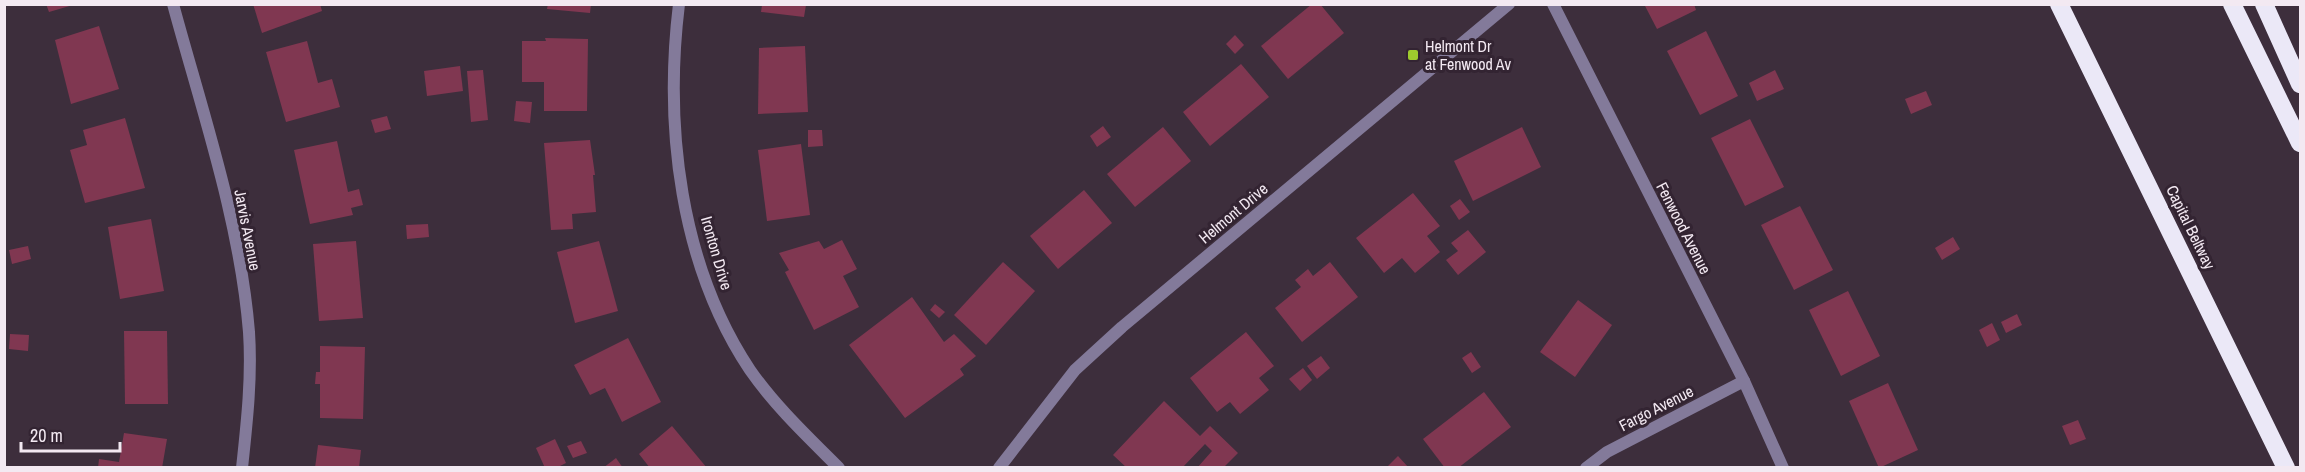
<svg xmlns="http://www.w3.org/2000/svg" width="2305" height="472" viewBox="0 0 2305 472" font-family="'Archivo Narrow',sans-serif">
  <style>
    .building { fill: #803751 }
    .lines { fill: none; stroke-linecap: round; stroke-linejoin: round }
    .minor { stroke: #837a9a; stroke-width: 12 }
    .motorway { stroke: #ebe8f7; stroke-width: 18 }
    .poi-dot { fill: #9eca2e; stroke: #332432; stroke-width: 2 }
    .labels { text-anchor: middle; stroke-width: 6; stroke-linejoin: round; paint-order: stroke }
    .poi-label { font-size: 16px; fill: #f3e9f2; stroke: #332432; text-anchor: start }
    .street-label { font-size: 16px; fill: #f3e9f2; stroke: #332432 }
  </style>
  <rect width="100%" height="100%" fill="#3d2e3c"/>
  <g class="building">
    <path d="M46 4H73V5L49 12Z"/>
    <path d="M253 4H320L322 11 262 33Z"/>
    <path d="M548 4H591L590 13 547 9Z"/>
    <path d="M1312 4H1320L1344 33 1288 79 1261 46Z"/>
    <path d="M1644 4H1694L1696 10 1657 29Z"/>
    <path d="M762 5H806L804 17 761 12Z"/>
    <path d="M99 26 119 89 71 104 55 40Z"/>
    <path d="M1706 31 1738 96 1700 115 1667 51Z"/>
    <path d="M1235 35 1244 45 1235 54 1226 44Z"/>
    <path d="M545 38 588 39 587 111H544V82H522V41H546Z"/>
    <path d="M307 41 318 83 332 79 340 107 286 122 266 52Z"/>
    <path d="M805 46 808 112 758 114 759 48Z"/>
    <path d="M1241 64 1269 97 1210 146 1183 112Z"/>
    <path d="M460 66 463 91 427 96 424 71Z"/>
    <path d="M483 70 488 120 471 122 467 71Z"/>
    <path d="M1775 70 1784 89 1757 101 1749 83Z"/>
    <path d="M1926 91 1932 105 1911 114 1905 99Z"/>
    <path d="M516 101 532 102 530 123 514 121Z"/>
    <path d="M387 116 391 129 375 133 371 120Z"/>
    <path d="M125 118 145 188 85 203 70 150 87 145 83 130Z"/>
    <path d="M1750 119 1784 187 1745 206 1711 138Z"/>
    <path d="M1103 126 1111 137 1097 147 1090 136Z"/>
    <path d="M1163 127 1191 161 1135 207 1107 174Z"/>
    <path d="M1522 127 1541 167 1473 201 1454 161Z"/>
    <path d="M808 130H822L823 146 808 147Z"/>
    <path d="M590 140 595 175H593L596 212 572 214 573 229 551 230 544 143Z"/>
    <path d="M337 141 348 192 359 189 363 205 351 208 353 215 310 224 294 150Z"/>
    <path d="M801 144 810 215 767 221 758 150Z"/>
    <path d="M1084 190 1112 223 1058 269 1030 236Z"/>
    <path d="M1413 193 1440 226 1427 236 1440 252 1415 273 1402 258 1384 273 1356 238Z"/>
    <path d="M1460 199 1470 212 1459 220 1450 206Z"/>
    <path d="M1800 206 1833 270 1794 290 1761 225Z"/>
    <path d="M151 219 164 291 120 299 108 227Z"/>
    <path d="M428 224 429 237 407 239 406 225Z"/>
    <path d="M1468 230 1486 252 1458 275 1446 260 1458 251 1451 243Z"/>
    <path d="M1953 237 1960 249 1942 260 1935 248Z"/>
    <path d="M842 240 857 269 843 276 859 307 814 330 785 272 789 270 779 253 819 241 824 249Z"/>
    <path d="M356 241 363 318 319 321 313 244Z"/>
    <path d="M599 241 618 311 575 323 557 252Z"/>
    <path d="M28 246 31 259 12 264 9 250Z"/>
    <path d="M1003 262 1035 291 986 345 954 315Z"/>
    <path d="M1330 262 1358 297 1302 342 1275 308 1301 287 1295 280 1308 269 1313 276Z"/>
    <path d="M1848 291 1880 356 1841 376 1809 310Z"/>
    <path d="M912 297 944 342 954 334 976 356 960 369 964 375 905 418 849 345Z"/>
    <path d="M1578 300 1612 325 1575 377 1540 352Z"/>
    <path d="M935 304 945 312 939 318 930 310Z"/>
    <path d="M2017 314 2022 325 2006 333 2001 322Z"/>
    <path d="M1992 323 2000 340 1987 347 1979 330Z"/>
    <path d="M124 331H167L168 404H125Z"/>
    <path d="M1246 332 1274 366 1259 378 1269 390 1240 414 1230 402 1217 412 1190 378Z"/>
    <path d="M10 334 29 335 28 351 9 349Z"/>
    <path d="M628 338 661 402 622 422 605 388 590 395 574 365Z"/>
    <path d="M320 346 365 347 363 419 320 418V384H315L316 372H320Z"/>
    <path d="M1471 352 1481 367 1472 373 1462 358Z"/>
    <path d="M1321 356 1330 368 1317 379 1307 366Z"/>
    <path d="M1303 368 1312 380 1300 391 1289 379Z"/>
    <path d="M1888 383 1918 450 1879 468 1849 401Z"/>
    <path d="M1484 392 1511 427 1458 468H1445L1423 439Z"/>
    <path d="M1164 401 1200 436 1210 426 1238 453 1223 468H1197L1212 451 1205 444 1182 468H1127L1113 455Z"/>
    <path d="M2078 420 2086 439 2070 445 2062 426Z"/>
    <path d="M672 426 707 468H650L639 454Z"/>
    <path d="M124 433 167 439 162 468H98L99 459 119 462Z"/>
    <path d="M555 439 566 463 556 468H545L536 448Z"/>
    <path d="M581 441 587 453 573 458 567 446Z"/>
    <path d="M318 445 361 450 359 468H315Z"/>
    <path d="M1398 456 1409 468H1386Z"/>
    <path d="M616 458 623 468H603Z"/>
  </g>
  <g class="lines">
    <g class="minor">
      <path d="M173 4C202 111 240 221 249 332 252 377 247 422 242 468"/>
      <path d="M679 4C664 127 680 265 750 370 775 406 808 437 839 468"/>
      <path d="M1553 4 1744 381 1783 468"/>
      <path d="M999 468 1075 370 1122 327 1509 4"/>
      <path d="M1586 468 1607 452 1744 381"/>
    </g>
    <g class="motorway">
      <path d="M2059 4 2286 468"/>
      <path d="M2232 4 2300 143"/>
      <path d="M2264 4 2300 84"/>
    </g>
  </g>
  <rect class="poi-dot" x="1407" y="49" width="12" height="12" rx="3"/>
  <g class="labels">
    <g class="poi-label">
      <text x="1425" y="52">Helmont Dr<tspan x="1425" dy="18">at Fenwood Av</tspan></text>
    </g>
    <g class="street-label">
      <text transform="translate(1233 213) rotate(-40)" y="6">Helmont Drive</text>
      <text transform="translate(2191 227) rotate(64)" y="6">Capital Beltway</text>
      <text transform="translate(1684 228) rotate(63)" y="6">Fenwood Avenue</text>
      <text transform="translate(248 230) rotate(79)" y="6">Jarvis Avenue</text>
      <text transform="translate(717 253) rotate(74)" y="6">Ironton Drive</text>
      <text transform="translate(1656 408) rotate(-27)" y="6">Fargo Avenue</text>
    </g>
  </g>
  <rect width="2305" height="472" fill="none" stroke="#f3e9f2" stroke-width="12"/>
  <path d="M21 442v9h99v-9" fill="none" stroke="#f3e9f2" stroke-width="3"/>
  <text x="30" y="442" font-size="18" fill="#f3e9f2" stroke="#332432" stroke-width="4.5" paint-order="stroke">20 m</text>
</svg>
